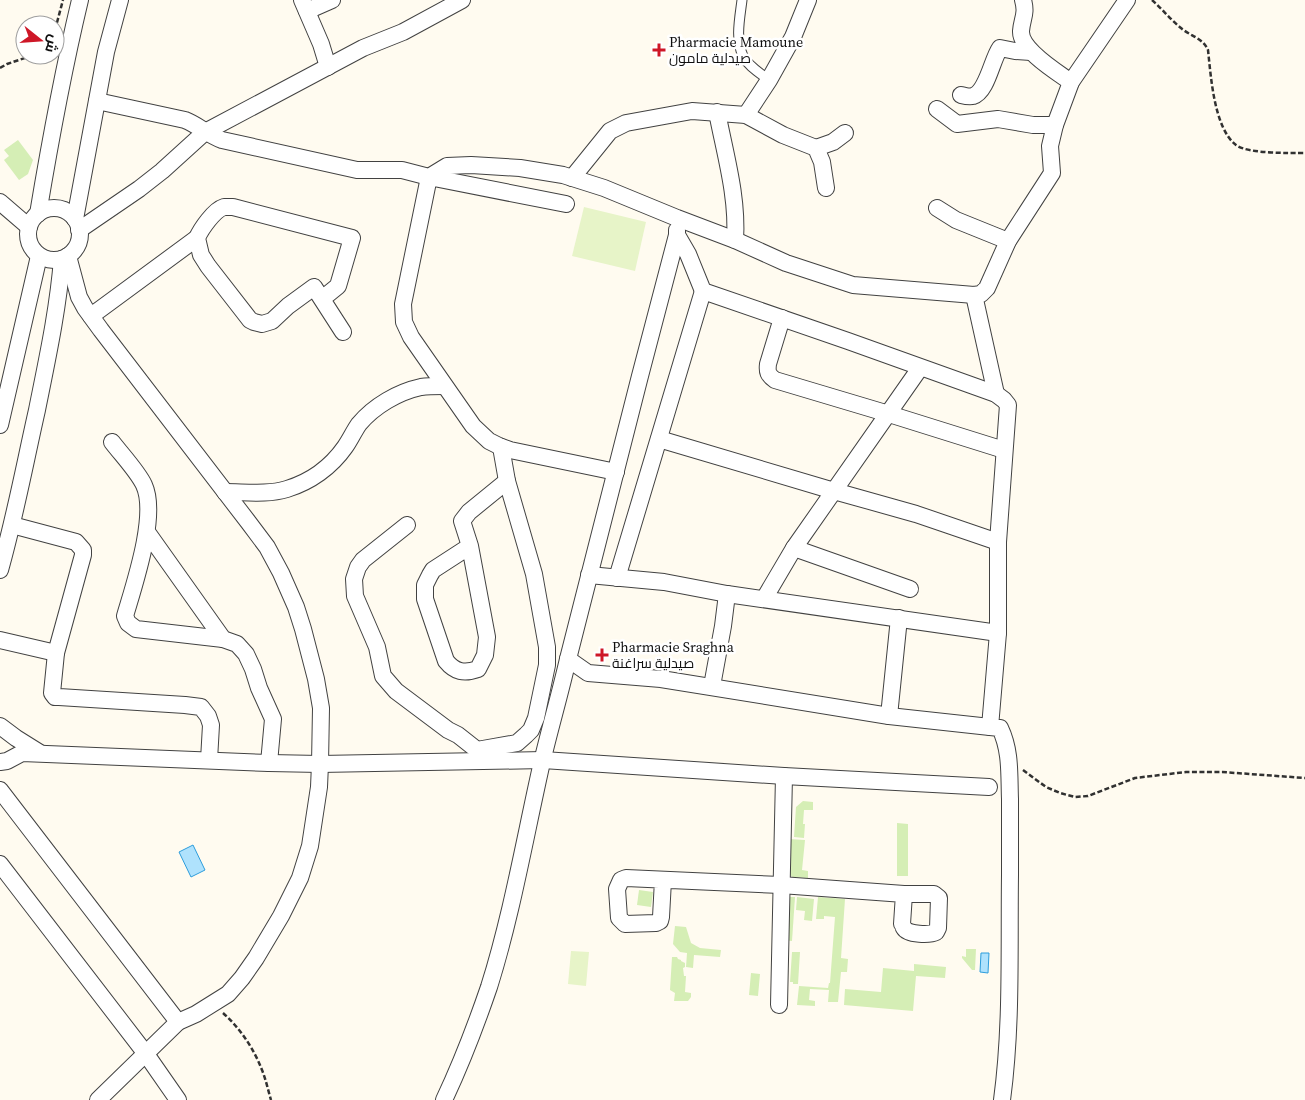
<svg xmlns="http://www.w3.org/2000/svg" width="1305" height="1100" viewBox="0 0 1305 1100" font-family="'Source Serif 4',Cairo,serif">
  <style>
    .green { fill: #d5eeb5 }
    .pitch { fill: #e7f4c8 }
    .water { fill: #afe2fd; stroke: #2d9ddc }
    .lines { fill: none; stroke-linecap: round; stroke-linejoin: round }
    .service-casing { stroke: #424242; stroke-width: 11 }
    .minor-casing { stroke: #424242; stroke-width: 18 }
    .path { stroke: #313131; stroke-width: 2.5; stroke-dasharray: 5 2.5; stroke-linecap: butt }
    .service { stroke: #fff; stroke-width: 9 }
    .minor { stroke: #fff; stroke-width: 16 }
    .poi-dot { fill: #ce1727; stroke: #fff; stroke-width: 2 }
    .labels { text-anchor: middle; stroke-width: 5; stroke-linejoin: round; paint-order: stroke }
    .poi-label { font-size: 14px; fill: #0f0f0f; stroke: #fff; text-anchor: start }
  </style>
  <rect width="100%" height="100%" fill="#fffbf0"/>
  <g class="green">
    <path d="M18 140 33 160 28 174 19 180 4 160 9 156 4 150Z"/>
    <path d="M803 801 813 802V810H804L803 824H805L804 838 794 837 796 807Z"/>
    <path d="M897 823 908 824V876H897Z"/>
    <path d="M789 839 805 840 802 870 808 871V878L793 877 789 875Z"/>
    <path d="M639 890 653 892 651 907 637 905Z"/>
    <path d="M786 897H795L792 941 782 940Z"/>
    <path d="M797 897 814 899 812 921 804 920 805 911 796 910Z"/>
    <path d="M818 897 845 899 841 958 848 959 847 972H841L838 1002H828L829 990 810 989 809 1000 815 1001V1006L797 1005 799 986 828 988 829 983H830L835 917 824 916V919H816Z"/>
    <path d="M675 926 686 927 691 943 700 948 721 950 720 957 694 955 693 968 686 967 687 953 680 952 673 944Z"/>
    <path d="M966 949H976L975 970H972L962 958V956L966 957Z"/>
    <path d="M792 952H800L798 984H793V982H790Z"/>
    <path d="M672 957H677L678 959 681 960V961L685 963V967L683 968 684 976H686L685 992 691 993V997L688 1001H674L675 993 670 990Z"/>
    <path d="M914 964 946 967 945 978 916 976 913 1011 844 1005 845 989 881 992 883 968 914 971Z"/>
    <path d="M751 973 760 974 758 996 749 995Z"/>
  </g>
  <g class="pitch">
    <path d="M584 207 646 222 635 271 572 256Z"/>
    <path d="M571 951 589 952 586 986 568 984Z"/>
  </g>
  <g class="water">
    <path d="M193 845 205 870 191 877 179 852Z"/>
    <path d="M981 953H989L988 973 980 972Z"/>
  </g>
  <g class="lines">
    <g class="service-casing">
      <path id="service" d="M742 0C740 17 735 39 743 56 748 66 760 73 769 80"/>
    </g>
    <g class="minor-casing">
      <g id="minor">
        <path d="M302 0 321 44 328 67"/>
        <path d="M1023 0C1027 14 1022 18 1021 31 1020 50 1057 72 1071 82"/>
        <path d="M307 11 332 0"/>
        <path d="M961 95C965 96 970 97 973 96 987 92 992 59 1000 48L1015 51 1031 52"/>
        <path d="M97 101 185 120C198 125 208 135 222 140L357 170H402L429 177 447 166 471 165 520 168 563 175 604 188 677 218 735 240 786 263 853 285 974 295 981 294 987 288 1008 241 1052 173 1050 146 1055 125 1071 82 1127 0"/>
        <path d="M937 109 957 124 998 119 1033 125H1055"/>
        <path d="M717 112C725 154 738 197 735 240"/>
        <path d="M746 115 769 80 793 37 808 0"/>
        <path d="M816 148 833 142 845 133"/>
        <path d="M572 178 610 131 626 123 692 111 746 115 783 135 816 148 822 162 826 188"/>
        <path d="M0 202 29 227"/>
        <path d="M566 204 429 177 403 304 404 322 411 337 473 426 489 441 499 446 510 450 616 472"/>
        <path d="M937 208 956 220 1008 241"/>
        <circle cx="54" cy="234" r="26"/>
        <path d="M38 214C50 142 63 71 80 0"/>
        <path d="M75 219 106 52 120 0"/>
        <path d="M79 230 139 189 162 171 205 132 363 48 403 32 462 0"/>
        <path d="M677 235 688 254 703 291 848 341 996 394 1004 400 1008 405 998 542V633L990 727 1000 728C1011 751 1009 774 1010 799 1010 824 1010 850 1010 875 1009 950 1012 1026 1002 1100"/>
        <path d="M68 256 79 297 85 308 101 330 249 523 267 547 281 573 296 607 303 629 316 679 321 708 320 764 319 787 310 846 300 878 281 916 256 958 242 978 228 994 196 1014 178 1022 98 1100"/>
        <path d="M974 295 996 394"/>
        <path d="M322 299 338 286 352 238 233 207C231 207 226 207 224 207 214 210 201 229 197 238L201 255 208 266 250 320 254 322 262 324 272 321 288 306 314 287 343 332"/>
        <path d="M91 316 197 238"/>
        <path d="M782 318 768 364C767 372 768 375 775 380L889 414 1004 450"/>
        <path d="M0 425 39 256"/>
        <path d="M659 439 834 491 916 514 998 542"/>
        <path d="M112 442C122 455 138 472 144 485 158 515 134 585 125 616L128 623 136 629 223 639"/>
        <path d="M225 492C246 492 267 495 287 489 310 482 331 467 345 447 350 440 354 431 359 424 374 406 398 392 421 387 428 386 437 386 444 386"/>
        <path d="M12 525 76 542 83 550V555L56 653 52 693 55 697H59L185 705 201 707 208 716 211 725 209 760"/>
        <path d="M407 525 363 560 358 567 354 579 355 596 377 647 383 676 396 691 448 730 458 735 477 750 517 743 526 735 531 730 536 718 547 665V647L534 574 507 481 501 447"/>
        <path d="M147 532 223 639 237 644 246 654 253 669 259 688 273 719 269 763"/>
        <path d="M470 546 433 570 430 575 425 585V599L446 661C455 672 464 674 478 669L485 655 487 637 470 546 462 521 469 512 507 481"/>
        <path d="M794 548 910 589"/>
        <path d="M0 570C15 517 25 463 37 410 47 360 58 310 62 259"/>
        <path d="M589 575 664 582 727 594 998 633"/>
        <path d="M617 578 703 291"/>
        <path d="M764 599 794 548 920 368"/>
        <path d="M0 640 56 653"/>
        <path d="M568 659 588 673 661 679 889 716 990 727"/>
        <path d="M712 686 723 626 727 594"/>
        <path d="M889 716 899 618"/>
        <path d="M0 726 16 738 40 753"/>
        <path d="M0 762 7 761 22 753 269 763 320 764 543 760 784 776 989 787"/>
        <path d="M0 790 178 1022"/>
        <path d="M0 864 146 1054 178 1100"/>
        <path d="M663 880 661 917 660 921 656 923 625 924 619 918 617 889 621 880 626 878 781 885 904 894H934L939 898 938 928 936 932C930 935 908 935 904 928 903 927 903 925 902 924L904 894"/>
        <path d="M779 1005 784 776"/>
        <path d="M444 1100C461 1064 476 1025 489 987 512 914 525 837 542 762 550 728 560 694 568 659L640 376 677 235V230"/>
      </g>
    </g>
    <g class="path">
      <path d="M1152 0C1162 9 1171 20 1181 28 1190 36 1203 38 1208 50 1211 77 1214 128 1236 145 1248 154 1290 153 1305 153"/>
      <path d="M55 30 63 0"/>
      <path d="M0 68 7 64 34 55"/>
      <path d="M1023 770 1046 787 1060 793 1075 797 1088 796 1135 778 1186 772H1222L1305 778"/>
      <path d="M223 1013C240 1028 254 1049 262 1070 266 1080 268 1090 271 1100"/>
    </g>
    <use href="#service" class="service"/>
    <use href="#minor" class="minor"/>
  </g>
  <g class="poi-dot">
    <path d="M656.5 42.5h5v5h5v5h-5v5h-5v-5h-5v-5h5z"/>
    <path d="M599.5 647.5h5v5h5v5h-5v5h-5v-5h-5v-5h5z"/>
  </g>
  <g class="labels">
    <g class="poi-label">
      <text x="669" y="47">Pharmacie Mamoune<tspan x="669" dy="16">صيدلية مامون</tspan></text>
      <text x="612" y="652">Pharmacie Sraghna<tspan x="612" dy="16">صيدلية سراغنة</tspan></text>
    </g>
  </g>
  <g transform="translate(40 40) rotate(107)"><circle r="24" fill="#ffffff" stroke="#9f9f9f"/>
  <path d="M0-4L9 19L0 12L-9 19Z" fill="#ce1727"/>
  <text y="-8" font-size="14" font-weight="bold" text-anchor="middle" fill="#0f0f0f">ش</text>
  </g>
</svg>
